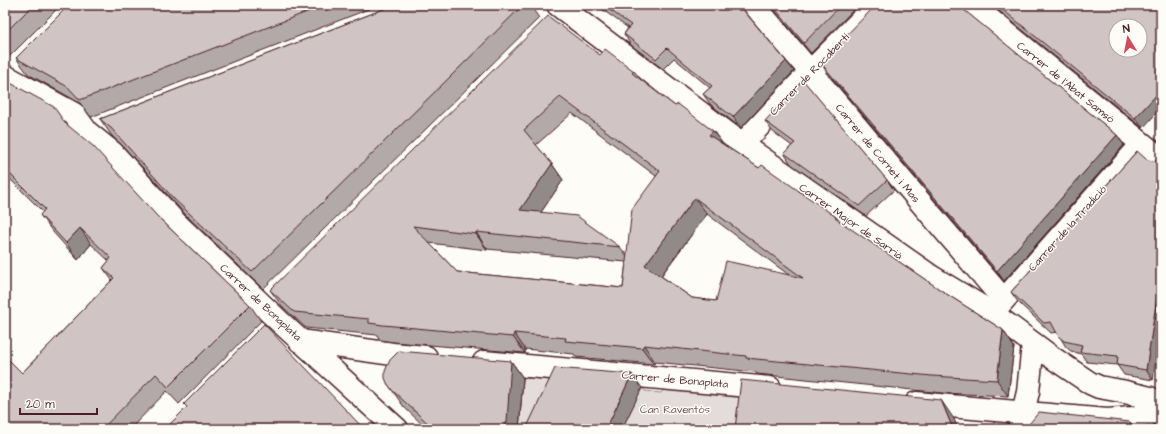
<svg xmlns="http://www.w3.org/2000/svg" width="1166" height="434" viewBox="0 0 1166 434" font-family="'Architects Daughter',sans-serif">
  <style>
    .green { fill: #e3dcda; stroke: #967e82 }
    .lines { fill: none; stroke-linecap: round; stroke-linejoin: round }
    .street-casing { stroke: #4a1f2b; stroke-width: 25 }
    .street { stroke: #fdfcf7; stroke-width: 22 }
    .wall { fill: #b3a9a9; stroke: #4a1f2b; fill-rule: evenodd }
    .shaded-wall { fill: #928a89; stroke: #4a1f2b }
    .building { fill: #d0c5c4; stroke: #4a1f2b; fill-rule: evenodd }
    .labels { text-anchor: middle; stroke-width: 3; stroke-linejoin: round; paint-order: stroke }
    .street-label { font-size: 11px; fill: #4a1f2b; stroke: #fdfcf7 }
    .park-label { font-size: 11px; fill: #704e57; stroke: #fdfcf7 }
  </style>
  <rect width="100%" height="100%" fill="#fdfcf7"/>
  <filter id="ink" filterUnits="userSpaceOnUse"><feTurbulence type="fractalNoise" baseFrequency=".025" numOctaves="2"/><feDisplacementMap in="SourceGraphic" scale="8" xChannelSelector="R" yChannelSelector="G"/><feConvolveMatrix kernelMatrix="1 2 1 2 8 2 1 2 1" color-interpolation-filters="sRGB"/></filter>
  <g filter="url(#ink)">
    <g class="green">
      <path d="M524 378 565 380 542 429H519L523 379Z"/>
      <path d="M642 387 645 391 661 393 666 387 754 396 751 429H622Z"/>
    </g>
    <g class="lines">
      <g class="street-casing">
        <g id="street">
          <path d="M558 5 743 145 932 277 992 313 1053 358 1090 383 1099 387 1121 391 1150 398 1161 404"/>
          <path d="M754 5 922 204 1003 299"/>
          <path d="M972 5 1161 159"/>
          <path d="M5 76 74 114 87 132 113 153 177 224 279 321 397 429"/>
          <path d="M743 145 748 138 810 72 876 5"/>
          <path d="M994 311 1142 144"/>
          <path d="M300 341 393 354 426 357"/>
          <path d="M484 362 770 388"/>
          <path d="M916 403 1107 420 1133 418 1161 411"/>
          <path d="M1019 429 1028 392 1033 344"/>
        </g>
      </g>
      <use href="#street" class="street"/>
    </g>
    <g class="wall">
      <path d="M5 5H61L5 61Z"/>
      <path d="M69 5H379L91 117 80 103 28 74 16 58Z"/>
      <path d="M394 5H530L539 18 263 289 186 215 122 145 112 136 100 119Z"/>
      <path d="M596 5H742V7L743 9 794 71 741 128 710 104 703 94 710 88 674 58 663 69 631 45 624 34 628 28Z"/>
      <path d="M770 5H858L811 53Z"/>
      <path d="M992 5H1161L1143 128Z"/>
      <path d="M960 7 1117 135 1124 145 1004 281 827 72 820 62Z"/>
      <path d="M600 55 634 71 640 78 675 106 713 131 723 144 759 168 836 217 840 222 948 295 1003 330 1014 347 1008 396 943 393 757 374 755 372 655 362 654 364 576 357 574 354 525 349V353L394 342 380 340 377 335 306 328 282 306 270 290ZM572 113 656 176 627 256 620 247 541 212 563 180 552 164 536 145ZM707 214 789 275 716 301 692 298 661 276ZM429 243 487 250V249L626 262 623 288 457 272Z"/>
      <path d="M5 80 65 123 157 216 250 305 261 321 179 404 167 391 130 429H5L22 373 112 280 103 268 109 261 91 244 78 260 52 231 40 215 43 212 5 174Z"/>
      <path d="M765 121 887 180 894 190 866 216 791 164 784 153 792 146 772 131Z"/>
      <path d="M1137 151 1153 380 1124 375 1117 365 1087 362 1081 354 1071 351 1066 347 1057 332 1051 333 1018 302 1011 292Z"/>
      <path d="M511 361 523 378 519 429H427L404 407 387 383Z"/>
    </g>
    <g class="shaded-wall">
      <path d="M786 61 794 71 741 128 733 117Z"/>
      <path d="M1161 90V108L1143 128 1135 118Z"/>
      <path d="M713 131 725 147 709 135Z"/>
      <path d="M1117 135 1124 145 1004 281 997 271Z"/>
      <path d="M552 164 563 180 531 227 520 210Z"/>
      <path d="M695 198 707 214 657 281 645 265Z"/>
      <path d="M80 228 91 244 78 260 66 243Z"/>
      <path d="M476 232 487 249V250L476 234Z"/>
      <path d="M1161 270V326L1153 380 1146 370Z"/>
      <path d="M1003 330 1014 347 1008 396 997 380Z"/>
      <path d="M514 333 525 349V353L513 337Z"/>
      <path d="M644 345 655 362 654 364 642 348Z"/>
      <path d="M511 361 523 378 519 429H500Z"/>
      <path d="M632 374 642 388 622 429H606Z"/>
      <path d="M941 400 954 419 958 429H953Z"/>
      <path d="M1130 422 1135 429H1130Z"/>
    </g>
    <g class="building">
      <path d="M5 5H33L5 33Z"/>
      <path d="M69 5H325L80 100 68 87 16 58Z"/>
      <path d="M394 5H523L252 272 174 199 111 128 100 119Z"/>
      <path d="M603 5H739L786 61 733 117 703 94 712 86 667 48 656 59 624 34 631 25Z"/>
      <path d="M772 5H841L804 43Z"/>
      <path d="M876 5H958L1117 135 997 271 820 62Z"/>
      <path d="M997 5H1161V90L1135 118ZM1116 26H1140V50H1116Z"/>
      <path d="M548 16 600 55 605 49 634 71 632 73 675 106 678 104 713 131 709 135 759 168 762 165 836 217 835 218 948 295 1003 330 997 380 932 376 746 358V356L644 345 642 348 565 341 566 338 514 333 513 337 383 325 369 323V319L294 312 270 290ZM560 97 660 171 632 209 623 288 457 272 413 226 476 234V232L620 247 577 216 520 210 552 164 524 130ZM695 198 803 278 726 261 716 301 692 298 645 265Z"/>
      <path d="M5 80 54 107 65 123 93 146 157 216 250 305 168 387 156 374 102 429H5V356L22 373 114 278 103 268 111 258 80 228 66 243 40 215 45 209 5 169Z"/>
      <path d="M803 80 887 180 859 206 784 153 795 143 765 121Z"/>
      <path d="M1137 151 1146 159 1152 161 1159 160 1161 162V270L1146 370 1117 365 1118 356 1080 352 1082 345 1064 341 1059 337 1051 322 1044 323 1011 292Z"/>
      <path d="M264 324 364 429H165L187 407 184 404Z"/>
      <path d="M399 351 511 361 507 422 500 429H434L392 390 387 383 385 378V371L390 360Z"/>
      <path d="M555 368 632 374 606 429H526Z"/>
      <path d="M741 380 941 400 953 429H735Z"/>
      <path d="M1039 412 1130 422V429H1025Z"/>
    </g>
  </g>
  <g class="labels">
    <g class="street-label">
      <text transform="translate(809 74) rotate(-46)" y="4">Carrer de Rocabertí</text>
      <text transform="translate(1066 82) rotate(39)" y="4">Carrer de l'Abat Samsó</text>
      <text transform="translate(878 153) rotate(50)" y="4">Carrer de Cornet i Mas</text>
      <text transform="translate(851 221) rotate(35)" y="4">Carrer Major de Sarrià</text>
      <text transform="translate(1067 228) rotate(-48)" y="4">Carrer de la Tradició</text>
      <text transform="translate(261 302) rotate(43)" y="4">Carrer de Bonaplata</text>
      <text transform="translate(675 379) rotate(5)" y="4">Carrer de Bonaplata</text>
    </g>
    <g class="park-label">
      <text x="675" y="413">Can Raventós</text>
    </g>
  </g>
  <rect width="1166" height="434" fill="none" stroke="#fdfcf7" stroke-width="20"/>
  <rect x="10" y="10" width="1146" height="414" fill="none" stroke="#4a1f2b" stroke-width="1.5" filter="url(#ink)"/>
  <g transform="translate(1128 38) rotate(350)"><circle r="19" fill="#fdfcf7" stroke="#b5a4a5"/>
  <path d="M0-3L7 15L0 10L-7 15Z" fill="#d1495b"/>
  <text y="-6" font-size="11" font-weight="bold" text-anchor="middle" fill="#4a1f2b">N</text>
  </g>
  <path d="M20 408v6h77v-6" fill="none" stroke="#4a1f2b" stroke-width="2"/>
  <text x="26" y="408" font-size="12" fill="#4a1f2b" stroke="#fdfcf7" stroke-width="3" paint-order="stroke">20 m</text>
</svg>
